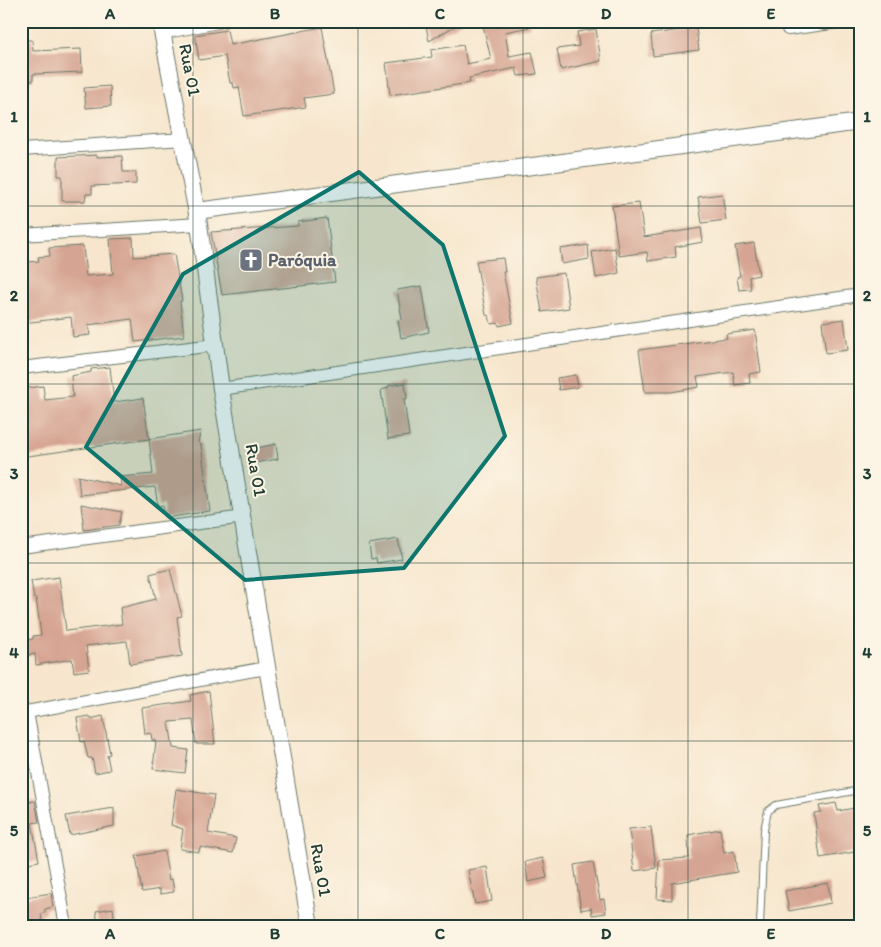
<svg xmlns="http://www.w3.org/2000/svg" width="881" height="947" viewBox="0 0 881 947" font-family="Itim,sans-serif">
  <style>
    .building { fill: #d6a492 }
    .lines { fill: none; stroke-linecap: round; stroke-linejoin: round }
    .service-casing { stroke: #6b786a; stroke-width: 8 }
    .minor-casing { stroke: #6b786a; stroke-width: 14 }
    .tertiary-casing { stroke: #6b786a; stroke-width: 18 }
    .service { stroke: #fff; stroke-width: 6 }
    .minor { stroke: #fff; stroke-width: 12 }
    .tertiary { stroke: #fff; stroke-width: 16 }
    .marked { fill: #0f766e; fill-opacity: 0.2; stroke: #0f766e; stroke-width: 4; stroke-linejoin: round }
    .grid { fill: none; stroke: #1f3d34; stroke-width: 1; stroke-opacity: 0.55 }
    .labels { text-anchor: middle; stroke-width: 4; stroke-linejoin: round; paint-order: stroke }
    .street-label { font-size: 18px; fill: #1f3d34; stroke: #fcf5e5 }
    .worship-label { font-size: 18px; font-weight: bold; fill: #5b616d; stroke: #fcf5e5; text-anchor: start }
    .neatline { fill: none; stroke: #1f3d34; stroke-width: 2 }
    .grid-label { font-size: 16px; text-anchor: middle; font-weight: bold; fill: #1f3d34 }
  </style>
  <rect width="100%" height="100%" fill="#fcf5e5"/>
  <filter id="ink" filterUnits="userSpaceOnUse"><feTurbulence type="fractalNoise" baseFrequency=".02" numOctaves="2"/><feDisplacementMap in="SourceGraphic" scale="10" xChannelSelector="R" yChannelSelector="G"/><feConvolveMatrix kernelMatrix="1 2 1 2 8 2 1 2 1" color-interpolation-filters="sRGB"/></filter>
  <filter id="wash" filterUnits="userSpaceOnUse"><feTurbulence type="fractalNoise" baseFrequency=".0096" numOctaves="4" result="noise"/><feDisplacementMap in="SourceGraphic" scale="20" xChannelSelector="R" yChannelSelector="G"/><feGaussianBlur stdDeviation="1.12" result="paint"/><feColorMatrix in="noise" values="0 0 0 0 0 0 0 0 0 0 0 0 0 0 0 0 0 1.4 0 .05"/><feComposite in="paint" operator="in"/></filter>
  <g filter="url(#wash)">
    <rect width="100%" height="100%" fill="#f7e6cd"/>
    <g id="blocks">
      <g class="building">
        <path d="M425 21H464L429 41Z"/>
        <path d="M482 21H529L530 27 505 32 509 56 532 52 537 74 518 76 516 68 469 78 470 83 390 95 386 63 432 57 431 50 463 45 467 64 491 59Z"/>
        <path d="M322 27 334 94 304 98 306 107 244 116 239 87 234 88 233 83H230L225 56 199 60 195 35 227 30 230 45Z"/>
        <path d="M696 28 699 50 653 56 651 34Z"/>
        <path d="M596 29 601 61 561 70 557 49 579 46 577 32Z"/>
        <path d="M21 40H32L33 51 81 49 82 72 33 74V81L21 82Z"/>
        <path d="M110 86 111 106 86 108 84 88Z"/>
        <path d="M97 155V157L122 156 123 172H136V184L92 186V194H86L85 201H62V176H58V157Z"/>
        <path d="M722 194 726 220 702 223 698 197Z"/>
        <path d="M639 203 644 237 701 228 703 242 675 247 676 257 648 261 647 252 619 256 612 206Z"/>
        <path d="M327 218 335 282 222 295 211 232 298 226V222Z"/>
        <path d="M133 238 134 257 174 254 182 301H180L184 336 135 342 132 319 88 325 90 335 73 337 71 317 23 323 21 265H28V262L39 261 38 257 50 256 49 248 83 246 86 276 113 274 110 239Z"/>
        <path d="M754 243 759 275 749 277 751 289 739 290 737 277 740 276 735 246Z"/>
        <path d="M588 245 589 259 562 264 560 249Z"/>
        <path d="M615 248 619 273 596 278 592 252Z"/>
        <path d="M503 258 505 272H503L513 323 499 326 498 323 491 324 489 316 486 315 476 261Z"/>
        <path d="M564 273 569 308 542 312 536 277Z"/>
        <path d="M422 286 429 332 401 338 398 320 402 319 397 290Z"/>
        <path d="M844 319 848 350 826 353 822 322Z"/>
        <path d="M755 330 761 372 749 374 750 383 735 385 733 372 697 377 699 387 671 392H645L639 350 727 338 726 334Z"/>
        <path d="M110 367 114 402 143 398 149 439 201 431 198 442 201 445 210 511 165 518 163 505 158 506 155 487 80 495 78 476 121 486 120 477 153 474 149 439 21 457V389L43 386 45 400 73 397 71 376 91 372V369Z"/>
        <path d="M576 375 578 387 559 390 557 378Z"/>
        <path d="M405 383 407 399H404L409 436 388 439 381 390 388 388V386Z"/>
        <path d="M276 444 278 459 254 463 252 449Z"/>
        <path d="M81 504 122 512 119 525 84 530Z"/>
        <path d="M398 539 402 559 377 563 376 558 371 559 369 544Z"/>
        <path d="M170 569 182 616 177 617 182 656 130 664 127 641 86 646 89 670 74 672 72 659 36 665 35 654 21 656V641L33 639V636L41 635 36 598 34 599 31 581 59 577 66 631 122 624 120 608 156 599 150 574Z"/>
        <path d="M209 691 215 744H196L193 720 169 722 173 748 188 750 185 773 153 769 156 740H152L151 733 145 734 142 708 191 701 190 695Z"/>
        <path d="M90 716V719L103 716 110 754 107 755 110 770 95 773 92 758H88L84 741 81 742 77 718Z"/>
        <path d="M176 789 214 795 208 833 236 838 233 853 200 847 199 852 180 849 183 829 171 825Z"/>
        <path d="M28 797 29 802 35 801 39 822 32 823 39 861 21 864V798Z"/>
        <path d="M836 803 838 811 860 807V851L820 858 814 813 821 812 819 806Z"/>
        <path d="M114 808V826L70 835 66 816Z"/>
        <path d="M651 827 656 868 634 871 629 829Z"/>
        <path d="M720 829 724 853 734 851 737 872 672 883V900L657 899 659 860 689 858 688 835Z"/>
        <path d="M164 851 169 880 172 879 174 892 160 894V889L142 892 136 856Z"/>
        <path d="M543 858 547 878 528 882 525 862Z"/>
        <path d="M593 862 600 900 604 899 606 913 592 915 591 908 581 910 574 865Z"/>
        <path d="M487 867 492 901 475 904 468 870Z"/>
        <path d="M828 883 831 903 789 911 785 891Z"/>
        <path d="M51 893 53 907 45 909V913L41 914 43 926H21V898Z"/>
        <path d="M113 908 115 922 98 924 96 911Z"/>
      </g>
    </g>
  </g>
  <g filter="url(#ink)">
    <use href="#blocks" fill-opacity="0" stroke="#6b786a" stroke-width="1"/>
    <g class="lines">
      <g class="service-casing">
        <path id="service" d="M760 926 764 830 768 811 776 805 860 790"/>
      </g>
      <g class="minor-casing">
        <g id="minor">
          <path d="M788 29 846 21"/>
          <path d="M162 33 223 21"/>
          <path d="M21 150 184 139"/>
          <path d="M21 235 199 224"/>
          <path d="M21 368 215 345"/>
          <path d="M221 389 860 295"/>
          <path d="M21 547 244 517"/>
          <path d="M27 712 66 926"/>
          <path d="M21 713 266 668"/>
        </g>
      </g>
      <g class="tertiary-casing">
        <g id="tertiary">
          <path d="M160 21 199 224 221 389 310 926"/>
          <path d="M197 211 860 122"/>
        </g>
      </g>
      <use href="#service" class="service"/>
      <use href="#minor" class="minor"/>
      <use href="#tertiary" class="tertiary"/>
    </g>
  </g>
  <path class="marked" d="M359 172 443 245 505 436 404 568 245 580 86 447 183 274Z"/>
  <path class="grid" d="M193 21V926M358 21V926M523 21V926M688 21V926M21 206H860M21 384H860M21 563H860M21 741H860"/>
  <defs>
    <g id="church-square" transform="scale(1.25)"><rect x="-9" y="-9" width="18" height="18" rx="4" fill="#6b7280" stroke="#fcf5e5"/><path d="M-1.2-6h2.4v3.5h3.3v2.4h-3.3V6h-2.4V-.1h-3.3v-2.4h3.3Z" fill="#fff"/></g>
  </defs>
  <g fill-rule="evenodd">
    <use href="#church-square" x="251" y="260"/>
  </g>
  <g class="labels">
    <g class="street-label">
      <text transform="translate(190 70) rotate(79)" y="6">Rua 01</text>
      <text transform="translate(256 470) rotate(80)" y="6">Rua 01</text>
      <text transform="translate(321 870) rotate(80)" y="6">Rua 01</text>
    </g>
    <g class="worship-label">
      <text x="268" y="266">Paróquia</text>
    </g>
  </g>
  <rect width="881" height="947" fill="none" stroke="#fcf5e5" stroke-width="55"/>
  <rect x="28" y="28" width="826" height="892" class="neatline"/>
  <g class="grid-label">
    <text x="110" y="19">A</text>
    <text x="275" y="19">B</text>
    <text x="440" y="19">C</text>
    <text x="606" y="19">D</text>
    <text x="771" y="19">E</text>
    <text x="14" y="122">1</text>
    <text x="867" y="122">1</text>
    <text x="14" y="301">2</text>
    <text x="867" y="301">2</text>
    <text x="14" y="479">3</text>
    <text x="867" y="479">3</text>
    <text x="14" y="658">4</text>
    <text x="867" y="658">4</text>
    <text x="14" y="836">5</text>
    <text x="867" y="836">5</text>
    <text x="110" y="939">A</text>
    <text x="275" y="939">B</text>
    <text x="440" y="939">C</text>
    <text x="606" y="939">D</text>
    <text x="771" y="939">E</text>
  </g>
</svg>
